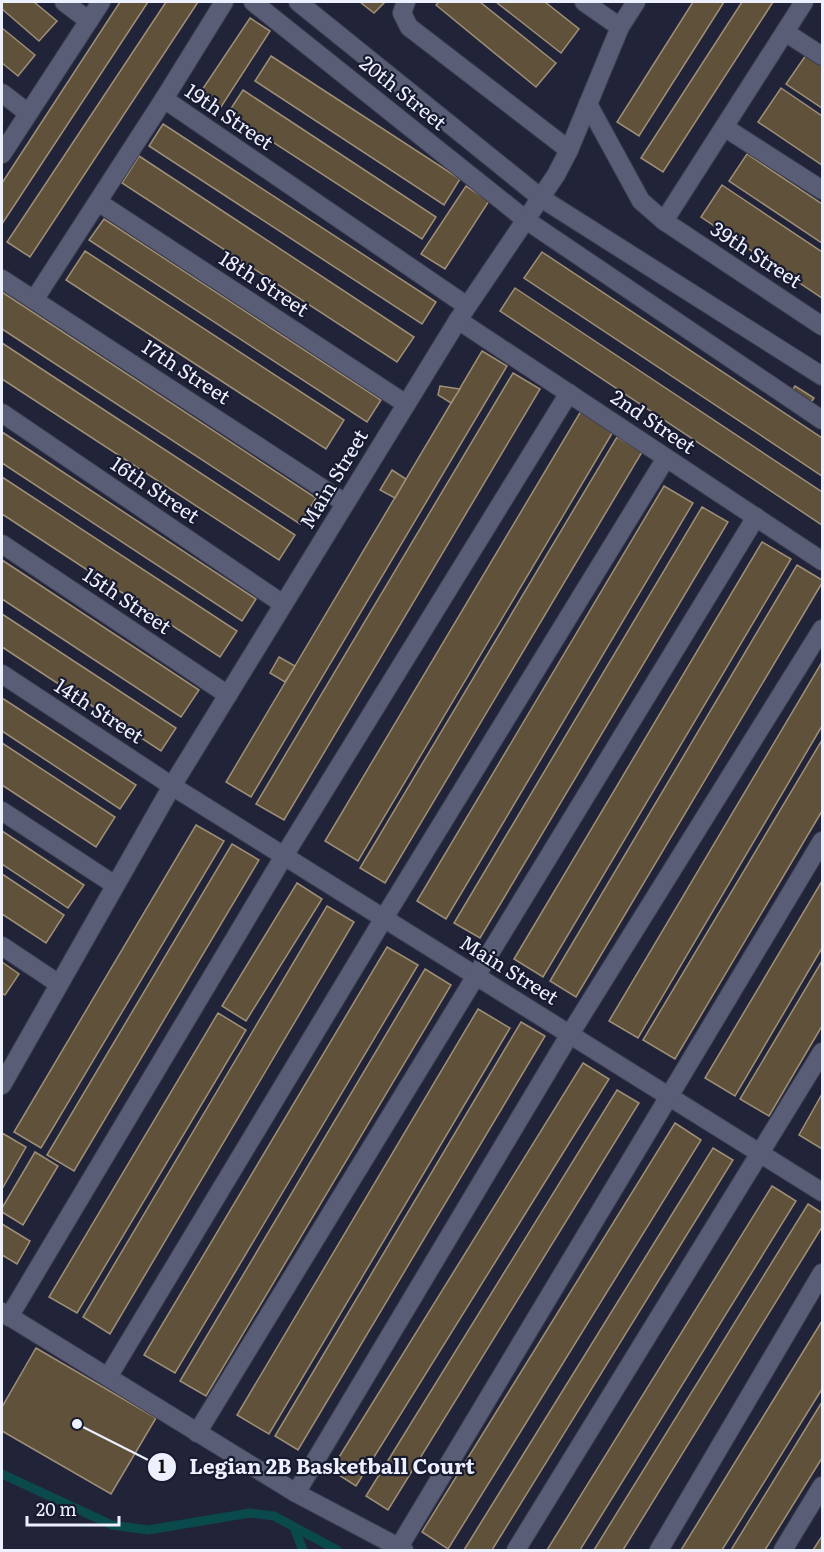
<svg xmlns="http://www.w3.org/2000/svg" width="824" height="1552" viewBox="0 0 824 1552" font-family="Literata,serif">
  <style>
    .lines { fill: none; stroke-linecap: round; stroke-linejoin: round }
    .stream { stroke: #0b4a4c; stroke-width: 9 }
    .building { fill: #60513b; stroke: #9f8f77; stroke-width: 1.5 }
    .street-casing { stroke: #3d3f51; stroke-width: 20 }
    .street { stroke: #595e76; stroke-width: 18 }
    .labels { text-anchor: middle; stroke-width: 4.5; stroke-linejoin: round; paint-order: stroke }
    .street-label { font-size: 20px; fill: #edf0ff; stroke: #181b2f }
    .leader { fill: none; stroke: #edf0ff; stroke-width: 2 }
    .callout-dot { fill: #edf0ff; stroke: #181b2f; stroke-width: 2 }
    .mark-label { font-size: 18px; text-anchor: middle; font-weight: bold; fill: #111 }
    .callout-label { font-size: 21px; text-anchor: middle; font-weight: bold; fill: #edf0ff; stroke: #181b2f; stroke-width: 4.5; stroke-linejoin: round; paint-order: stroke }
  </style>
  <rect width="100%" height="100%" fill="#212439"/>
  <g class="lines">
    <g class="stream">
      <path d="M2 1474 112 1525 148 1530 250 1513 274 1516 337 1550"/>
      <path d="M294 1527 303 1550"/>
    </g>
  </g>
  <g class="building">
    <path d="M2 2H34L57 21 39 41 2 9Z"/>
    <path d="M120 2H148L2 224V183Z"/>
    <path d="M166 2H198L30 257 7 242Z"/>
    <path d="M360 2H385L374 13Z"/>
    <path d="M439 2H480L556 63 536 87 436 5Z"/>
    <path d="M496 2H545L579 29 561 53Z"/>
    <path d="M693 2H724L639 136 617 122Z"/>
    <path d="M742 2H773L663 172 641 158Z"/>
    <path d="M250 18 270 31 219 110 198 96Z"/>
    <path d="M2 28 35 55 18 76 2 63Z"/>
    <path d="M806 55 822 66V108L786 84Z"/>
    <path d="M271 56 460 179 444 205 255 81Z"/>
    <path d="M781 88 822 116V165L758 122Z"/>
    <path d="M243 90 436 217 422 239 228 113Z"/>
    <path d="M163 124 436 302 422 324 149 146Z"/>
    <path d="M747 154 822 204V243L729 181Z"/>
    <path d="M139 156 414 337 397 362 122 183Z"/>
    <path d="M722 185 822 252V298L701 217Z"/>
    <path d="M466 186 489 201 445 269 421 254Z"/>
    <path d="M104 219 381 400 367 422 89 240Z"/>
    <path d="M85 251 344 420 326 449 66 280Z"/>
    <path d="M542 252 822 438V476L524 278Z"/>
    <path d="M515 288 822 492V525L500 311Z"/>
    <path d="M2 292 316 498 300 524 2 329Z"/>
    <path d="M2 343 295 535 279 560 2 379Z"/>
    <path d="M482 351 507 366 251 797 226 782Z"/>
    <path d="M513 373 540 389 284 820 256 804Z"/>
    <path d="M440 386 460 389 451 403 438 395Z"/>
    <path d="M795 386 814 398 808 407 789 395Z"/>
    <path d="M581 411 614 430 358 861 325 841Z"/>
    <path d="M2 432 256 599 242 621 2 463Z"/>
    <path d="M617 437 642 452 385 883 360 868Z"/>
    <path d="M392 470 406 479 395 498 380 490Z"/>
    <path d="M2 477 237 631 220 657 2 514Z"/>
    <path d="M664 486 693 503 446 919 417 901Z"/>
    <path d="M702 507 728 522 480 938 454 923Z"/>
    <path d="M762 542 791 559 543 977 514 959Z"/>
    <path d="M2 560 199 690 181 717 2 599Z"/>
    <path d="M797 565 822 580V583L576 997 550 981Z"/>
    <path d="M2 614 176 728 161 751 2 647Z"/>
    <path d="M279 657 295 666 285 682 270 673Z"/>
    <path d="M822 662V726L638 1038 609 1021Z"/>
    <path d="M2 698 136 785 120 809 2 731Z"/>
    <path d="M822 740V811L675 1059 643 1040Z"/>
    <path d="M2 743 115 817 96 847 2 785Z"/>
    <path d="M196 825 224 841 41 1148 14 1132Z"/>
    <path d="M2 831 84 885 68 908 2 864Z"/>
    <path d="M232 844 259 860 74 1171 47 1155Z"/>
    <path d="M2 874 64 915 46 943 2 914Z"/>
    <path d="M822 881V948L735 1096 705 1078Z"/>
    <path d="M297 883 322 899 246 1021 222 1006Z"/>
    <path d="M327 906 354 922 110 1334 83 1317Z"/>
    <path d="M387 947 418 965 175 1373 144 1355Z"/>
    <path d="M822 961V1026L769 1116 740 1099Z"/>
    <path d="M2 962 19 974 5 995 2 993Z"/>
    <path d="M425 969 451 985 206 1396 180 1381Z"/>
    <path d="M478 1009 510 1028 269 1434 237 1415Z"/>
    <path d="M218 1013 246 1030 77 1313 49 1297Z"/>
    <path d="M521 1022 545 1036 298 1450 275 1436Z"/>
    <path d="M583 1063 609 1079 356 1486 331 1470Z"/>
    <path d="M617 1090 639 1103 388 1510 366 1496Z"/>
    <path d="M822 1094V1149L799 1135Z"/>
    <path d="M675 1123 701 1140 448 1549 422 1532Z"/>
    <path d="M2 1133 26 1147 2 1189Z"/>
    <path d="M713 1148 733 1160 492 1550H464Z"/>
    <path d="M35 1152 58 1166 23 1225 2 1212V1208Z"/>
    <path d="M772 1186 796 1201 580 1550H547Z"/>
    <path d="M808 1204 822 1213V1227L623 1550H594Z"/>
    <path d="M2 1224 30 1241 17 1264 2 1255Z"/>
    <path d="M822 1321V1389L722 1550H681Z"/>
    <path d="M36 1348 156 1418 111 1494 2 1431V1407Z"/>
    <path d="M822 1402V1458L765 1550H731Z"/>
    <path d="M822 1536V1550H813Z"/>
  </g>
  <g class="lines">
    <g class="street-casing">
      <g id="street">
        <path d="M64 2 89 21"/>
        <path d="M253 2 526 220 822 420"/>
        <path d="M298 2 541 198 822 376"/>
        <path d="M406 2 402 13 409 27 569 150"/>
        <path d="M584 2 620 27 636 2"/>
        <path d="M785 32 822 56"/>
        <path d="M2 93 28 113"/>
        <path d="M164 99 224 2"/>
        <path d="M588 104 641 201 664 221 804 2"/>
        <path d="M724 127 822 190"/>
        <path d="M2 154 101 2"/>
        <path d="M98 202 406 404"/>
        <path d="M664 221 822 326"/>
        <path d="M2 279 345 503"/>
        <path d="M34 300 164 99 467 306"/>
        <path d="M458 320 822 561"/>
        <path d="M2 413 283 604"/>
        <path d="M2 544 228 695"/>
        <path d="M2 674 172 786 822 1192"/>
        <path d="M2 811 115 885"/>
        <path d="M2 946 59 984"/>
        <path d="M2 1085 172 786 458 320 556 175 569 150 620 27"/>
        <path d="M2 1312 296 1493 404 1550"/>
        <path d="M9 1317 284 856 569 393"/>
        <path d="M108 1377 384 918 666 458"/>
        <path d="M197 1433 756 517"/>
        <path d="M296 1493 570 1034 822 629"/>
        <path d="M399 1547 822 841"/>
        <path d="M516 1550 822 1052"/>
        <path d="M659 1550 822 1273"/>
        <path d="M783 1550 822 1486"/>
      </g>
    </g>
    <use href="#street" class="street"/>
  </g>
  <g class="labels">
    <g class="street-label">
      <text transform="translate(403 93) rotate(39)" y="7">20th Street</text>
      <text transform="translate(229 117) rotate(34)" y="7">19th Street</text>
      <text transform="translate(756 255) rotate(33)" y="7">39th Street</text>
      <text transform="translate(264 284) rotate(33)" y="7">18th Street</text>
      <text transform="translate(186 372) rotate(33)" y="7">17th Street</text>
      <text transform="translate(653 422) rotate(34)" y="7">2nd Street</text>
      <text transform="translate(334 479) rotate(-59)" y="7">Main Street</text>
      <text transform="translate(155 490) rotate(34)" y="7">16th Street</text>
      <text transform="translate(127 601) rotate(34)" y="7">15th Street</text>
      <text transform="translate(99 711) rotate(33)" y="7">14th Street</text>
      <text transform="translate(509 970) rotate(32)" y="7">Main Street</text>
    </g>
  </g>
  <path class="leader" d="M77 1424L162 1467"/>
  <g class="callout-dot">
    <circle cx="77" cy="1424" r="6"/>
    <circle cx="162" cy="1467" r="15"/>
  </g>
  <g class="mark-label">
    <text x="162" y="1473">1</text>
  </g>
  <g class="callout-label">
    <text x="332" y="1474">Legian 2B Basketball Court</text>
  </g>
  <rect width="824" height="1552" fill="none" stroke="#edf0ff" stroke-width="6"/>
  <path d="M27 1516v9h92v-9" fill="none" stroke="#edf0ff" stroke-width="3"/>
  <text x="36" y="1516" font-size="18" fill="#edf0ff" stroke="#181b2f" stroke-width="4.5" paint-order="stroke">20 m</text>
</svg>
